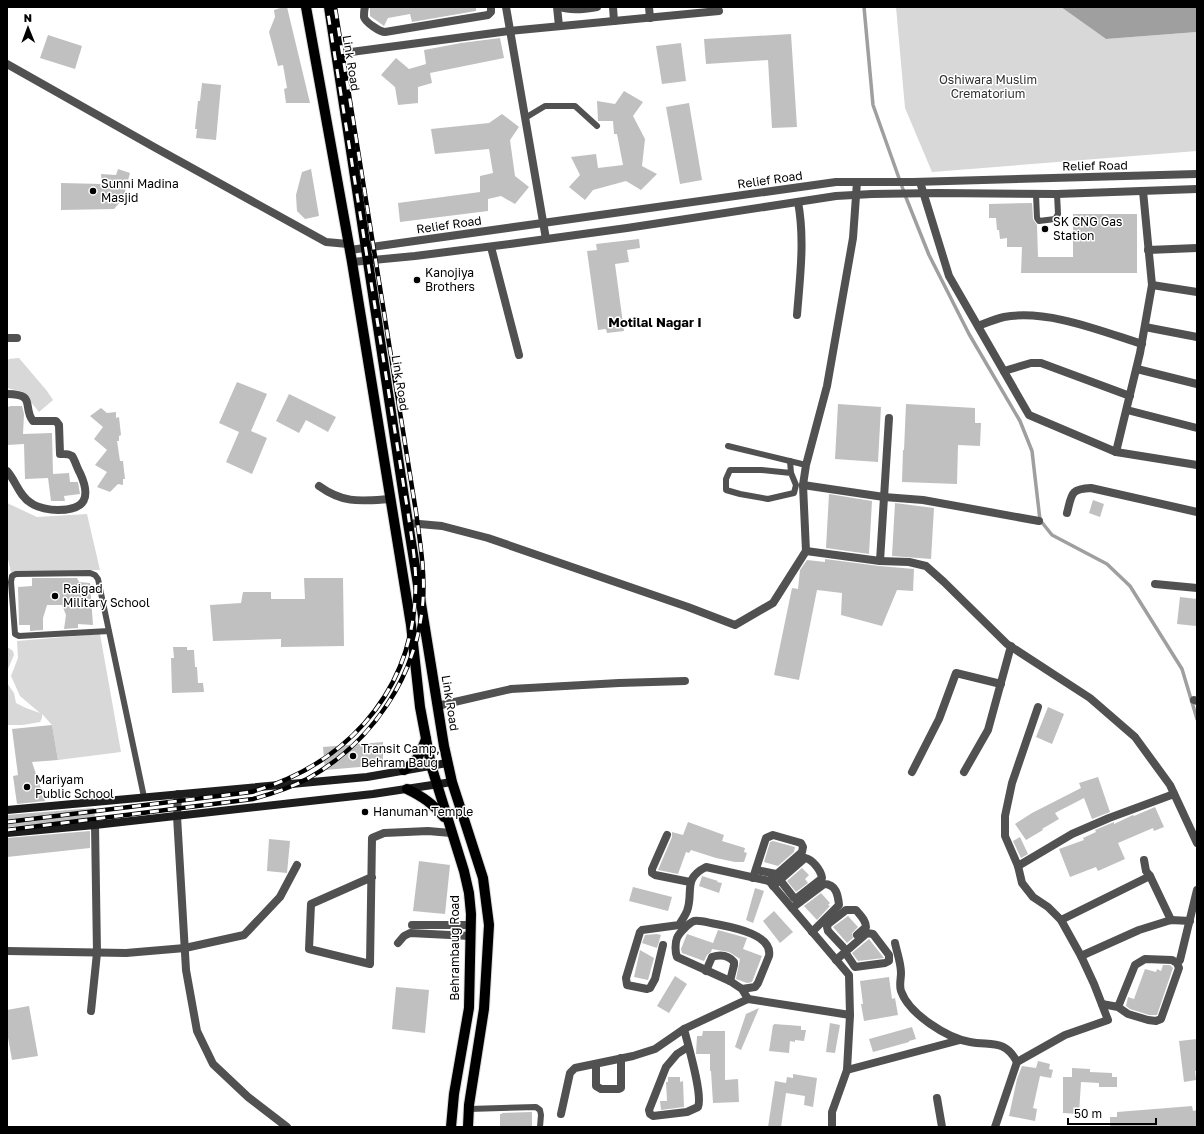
<svg xmlns="http://www.w3.org/2000/svg" width="1204" height="1134" viewBox="0 0 1204 1134" font-family="'Golos Text',sans-serif">
  <style>
    .green { fill: #d8d8d8 }
    .water { fill: #9f9f9f }
    .lines { fill: none; stroke-linecap: round; stroke-linejoin: round }
    .stream { stroke: #9f9f9f; stroke-width: 3.5 }
    .building { fill: #c0c0c0 }
    .primary-casing { stroke: #dbdbdb; stroke-width: 12 }
    .service { stroke: #515151; stroke-width: 6 }
    .minor { stroke: #515151; stroke-width: 8 }
    .tertiary { stroke: #515151; stroke-width: 8 }
    .secondary { stroke: #1e1e1e; stroke-width: 8 }
    .primary { stroke: #000; stroke-width: 10 }
    .rail-casing { stroke: #000; stroke-width: 4.5 }
    .rail { stroke: #fff; stroke-width: 3; stroke-dasharray: 9; stroke-linecap: butt }
    .poi-dot { fill: #000; stroke: #fff; stroke-width: 1.5 }
    .labels { text-anchor: middle; stroke-width: 3; stroke-linejoin: round; paint-order: stroke }
    .street-label { font-size: 12px; fill: #000; stroke: #fff }
    .park-label { font-size: 12px; fill: #2f2f2f; stroke: #fff }
    .poi-label { font-size: 12px; fill: #000; stroke: #fff; text-anchor: start }
    .neighbourhood-label { font-size: 13px; font-weight: bold; fill: #000; stroke: #fff }
  </style>
  <rect width="100%" height="100%" fill="#fff"/>
  <g class="green">
    <path d="M896 7H1061L1106 39 1197 32V151L932 172 905 108Z"/>
    <path d="M19 358 47 391 53 400 39 412 23 392 7 388V361L9 359Z"/>
    <path d="M7 503 37 517 87 514 100 570 11 573 7 554Z"/>
    <path d="M100 634 121 752 58 760 52 725 42 714V718L40 722 23 725H7V683L14 693 16 703 26 708 40 713 20 696 11 676 18 658 17 641Z"/>
    <path d="M7 647 13 651 14 655 7 671Z"/>
  </g>
  <path class="water" d="M1061 7H1197V32L1106 39Z"/>
  <g class="lines">
    <path class="stream" d="M864 7 873 105 905 195 929 255 969 334 1020 421 1032 451 1040 520 1052 535 1107 564 1130 586 1182 669 1197 719"/>
  </g>
  <g class="building">
    <path d="M283 7H287L310 103H286L284 89 287 88 283 65 278 66 269 32 275 17 274 10Z"/>
    <path d="M370 7H476V11L412 22 410 14 388 18 384 26 370 16Z"/>
    <path d="M791 34 797 127 772 128 768 60 706 64 704 39Z"/>
    <path d="M48 35 82 46 75 69 40 58Z"/>
    <path d="M500 38 504 58 430 73 432 83 418 87V103L398 105 395 87 381 75 396 58 409 69 426 64 424 50 461 43Z"/>
    <path d="M681 43 686 81 662 84 656 46Z"/>
    <path d="M202 83 221 85 216 140 196 138 197 129H195L198 101H200Z"/>
    <path d="M624 91 643 102 633 116 645 139 642 166 657 174 641 190 626 181 593 190 585 200 569 187 580 175 571 157 596 154 598 168 623 165 617 134H614L613 121H598L597 101 615 104Z"/>
    <path d="M689 103 702 180 680 184 666 107Z"/>
    <path d="M502 114 519 127 510 140 515 176 529 187 515 204 501 196 488 199V211L400 222 398 203 480 192V176L493 173 489 149 435 154 431 129 489 123Z"/>
    <path d="M118 169 130 173 123 199 114 209 61 210V183L102 184 101 174 116 175Z"/>
    <path d="M311 169 319 216 305 219 297 211 296 195 302 172Z"/>
    <path d="M1032 203 1033 219 1037 225 1038 257H1073V214H1137V273H1021L1022 247H1007V238L1000 239 999 230H997L996 218H989V204Z"/>
    <path d="M639 239 640 248 627 250 629 262 615 264 624 331 607 333 606 329 598 330 587 251 597 250 596 244Z"/>
    <path d="M237 382 267 394 251 431 267 438 252 474 226 462 239 432 219 423Z"/>
    <path d="M289 394 336 417 328 432 306 420 299 433 276 421Z"/>
    <path d="M838 404 881 407 878 462 835 459Z"/>
    <path d="M906 404 975 408V423H981L980 446 958 445 957 484 902 482 903 450H904Z"/>
    <path d="M11 406H22L24 414 23 434 52 433 53 474 69 473 70 482H78L80 494 64 496 65 501H51L48 478 25 479 24 444 7 445V407Z"/>
    <path d="M101 408 107 413 116 412V418L119 417 121 435 119 436V441H117L120 461H123L125 479H123V485L118 484 110 492 97 487 107 472 95 465 107 450 94 439 103 427 90 416Z"/>
    <path d="M829 494 872 501 869 554 826 548Z"/>
    <path d="M1093 500 1104 504 1100 517 1089 513Z"/>
    <path d="M895 503 934 508 931 559 892 556Z"/>
    <path d="M825 559 879 566 914 569 913 591 897 590 882 626 841 615 842 593 817 590 799 680 774 675 792 588 798 589 800 570 807 560 825 562Z"/>
    <path d="M32 578H77L79 582 90 583 93 625 78 624V628L64 629 66 615 62 605H47L43 618V630L30 631V625H19L18 587 32 586Z"/>
    <path d="M304 578H343L344 646 281 647V639L213 641 210 605 241 603 243 592H271V599H305Z"/>
    <path d="M1180 597 1197 599 1196 626 1177 624Z"/>
    <path d="M173 647H187V650H194L195 667H197L198 683H203L204 692 172 693 171 658H174Z"/>
    <path d="M1048 707 1064 714 1052 744 1036 737Z"/>
    <path d="M52 725 58 760 32 762 45 801 17 804 13 776 18 775 12 729Z"/>
    <path d="M383 742V765L325 770 323 747Z"/>
    <path d="M1098 777 1110 812 1092 819 1084 798 1055 813 1059 819 1042 829 1043 830 1026 840 1015 824 1032 813 1081 788 1079 783Z"/>
    <path d="M1155 807 1164 827 1154 831 1153 828 1118 843 1125 859 1098 871 1096 867 1070 877 1059 849 1084 840 1083 838 1096 832 1095 830 1114 822V824L1133 815 1134 816Z"/>
    <path d="M94 808 95 819 7 827V815Z"/>
    <path d="M688 822 724 835 722 841 745 848 744 852 747 853 744 862H735L716 858 691 850 689 853 686 852 678 874 658 870 672 837V832L683 835Z"/>
    <path d="M90 831V848L7 857V838Z"/>
    <path d="M1020 837 1028 854 1021 858 1013 841Z"/>
    <path d="M269 839 290 841 287 873 267 871Z"/>
    <path d="M773 841 795 847 794 852 778 866 764 862 770 842Z"/>
    <path d="M419 861 450 865 445 914 413 911Z"/>
    <path d="M802 868 809 875 805 879 808 883 796 892 787 881Z"/>
    <path d="M702 876 718 881 717 882 722 883 719 893 699 886Z"/>
    <path d="M633 887 672 897 668 911 629 901Z"/>
    <path d="M755 888 764 891 753 923 746 920Z"/>
    <path d="M821 893 830 903 828 905 830 906 817 920 804 906Z"/>
    <path d="M774 911 793 932 780 943 763 921Z"/>
    <path d="M848 916 858 927 852 933 853 938 847 943 833 927Z"/>
    <path d="M718 930 747 938 743 949 762 956 752 982 747 983 736 979 740 959 729 952 712 949 711 952 707 955 704 961 682 953 681 949 687 934 713 943Z"/>
    <path d="M657 934 661 935 657 948 642 943 645 935Z"/>
    <path d="M869 939 884 958 858 961 852 953Z"/>
    <path d="M640 950 654 958 648 980 634 977Z"/>
    <path d="M1163 965H1170L1173 968 1157 1015H1149L1130 1009 1126 1006 1128 997 1134 999 1145 969 1156 972 1157 969 1161 971Z"/>
    <path d="M675 976 687 984 669 1013 657 1006Z"/>
    <path d="M889 977 892 999 895 998 898 1015 864 1021 861 1004H863L860 981Z"/>
    <path d="M396 987 429 990 425 1033 392 1029Z"/>
    <path d="M29 1006 38 1056 12 1060 7 1032V1010Z"/>
    <path d="M759 1008 741 1050 735 1047 746 1014Z"/>
    <path d="M830 1023 840 1025 835 1053 826 1052Z"/>
    <path d="M774 1024 801 1026V1030H806L804 1041 795 1040V1042L790 1041 789 1053 769 1051 773 1025H774Z"/>
    <path d="M912 1027 916 1039 909 1041V1042L873 1052 869 1039Z"/>
    <path d="M703 1031H725V1080L738 1079 739 1102 713 1103 711 1071H710V1054H696L697 1036H702Z"/>
    <path d="M1197 1039V1071H1195L1196 1080 1184 1082 1179 1041Z"/>
    <path d="M1038 1061 1050 1064 1049 1069 1053 1070 1051 1078 1040 1076 1033 1108 1037 1109 1035 1121 1009 1116 1017 1079 1022 1066 1036 1068Z"/>
    <path d="M1072 1068 1090 1069V1072L1112 1073V1077H1117V1087H1099V1083L1081 1082 1079 1114 1063 1113V1077H1072Z"/>
    <path d="M793 1074 817 1078 813 1107 804 1105 805 1096 786 1093 781 1127H768L775 1081 786 1083 787 1077 793 1078Z"/>
    <path d="M668 1077H680V1082L683 1081 684 1107 661 1110 660 1101H667L666 1082H668Z"/>
    <path d="M1192 1106 1193 1111 1197 1110V1127H1110V1117H1117V1112Z"/>
    <path d="M532 1112V1127H500V1114H502V1113Z"/>
  </g>
  <g class="lines">
    <g class="primary-casing">
      <g id="primary">
        <path d="M306 7 352 262 411 625 420 707 431 765 464 871 469 893 471 914 469 1008 454 1094 451 1127"/>
        <path d="M329 7 408 523 444 746 452 782 483 878 489 925 484 1009 469 1105 468 1127"/>
        <path d="M404 770C418 761 420 754 426 739"/>
        <path d="M407 789C423 797 432 803 444 817"/>
      </g>
    </g>
    <g class="service">
      <path d="M525 118 545 106H575L597 126"/>
      <path d="M1036 194 1037 218 1039 221 1055 219 1058 214 1057 194"/>
      <path d="M728 446 806 465"/>
      <path d="M790 461 791 473 796 485 794 493 768 499 740 494 726 490V479L730 470H761L791 473"/>
      <path d="M109 631 19 636 15 634 11 582 12 576 16 574 90 573 95 575 98 579 144 797"/>
      <path d="M469 1109 536 1107 540 1110 541 1115 540 1127"/>
    </g>
    <g class="minor">
      <path d="M365 7C364 10 364 14 364 17 365 22 380 32 385 32L488 15 491 12V7"/>
      <path d="M506 7 546 239"/>
      <path d="M557 7 559 26"/>
      <path d="M560 7C571 11 586 9 597 7"/>
      <path d="M613 7 614 21"/>
      <path d="M649 7 650 18"/>
      <path d="M336 54 509 31 719 11"/>
      <path d="M7 64 154 147 326 242 348 244"/>
      <path d="M857 182 853 238 827 386 806 465 803 485 806 551 880 561 889 418"/>
      <path d="M920 182 949 276 1029 415 1116 452 1197 465"/>
      <path d="M491 247 519 355"/>
      <path d="M1148 250 1197 248"/>
      <path d="M1152 285 1197 292"/>
      <path d="M797 315C800 277 805 239 798 202"/>
      <path d="M978 326C986 323 995 319 1004 317 1047 309 1101 331 1142 344"/>
      <path d="M1145 327 1197 337"/>
      <path d="M7 338H17"/>
      <path d="M1137 369 1197 384"/>
      <path d="M1004 371 1031 363H1041L1130 396"/>
      <path d="M7 394C37 394 22 407 33 421H56L59 425 60 454C64 454 68 453 72 456 75 460 77 468 80 473 91 497 86 510 58 510 50 510 38 508 31 503 19 496 16 481 7 471"/>
      <path d="M1127 410 1197 428"/>
      <path d="M1116 452 1140 353 1152 285 1143 191"/>
      <path d="M803 485 884 497 923 500 1039 521"/>
      <path d="M319 486C344 504 361 501 390 499"/>
      <path d="M1067 513C1072 494 1070 489 1091 488L1197 512"/>
      <path d="M408 523 442 526 488 538 688 607 735 625 773 603 806 551"/>
      <path d="M880 561 909 562 926 566 944 582 1007 644 1090 698 1135 737 1170 785 1197 843"/>
      <path d="M1155 584 1197 588"/>
      <path d="M1194 700 1197 701"/>
      <path d="M437 706 511 689 619 683 685 681"/>
      <path d="M912 772 939 719 956 673 1001 684"/>
      <path d="M964 772 988 730 1011 646"/>
      <path d="M178 794 177 816 186 970 197 1031 213 1064 248 1097 287 1127"/>
      <path d="M667 835 652 869V873L655 875 690 882"/>
      <path d="M1144 860 1146 871 1150 876 1171 920"/>
      <path d="M1018 866 1072 834 1109 818 1174 794"/>
      <path d="M756 870 776 874"/>
      <path d="M372 877 311 904 309 949 370 964 372 838 384 833 428 831 451 833"/>
      <path d="M753 878 766 838 773 835 801 843 803 847 802 852 769 881"/>
      <path d="M773 886 805 858C812 859 821 870 822 878L820 880 797 898H794L780 880"/>
      <path d="M792 908 824 884C836 884 838 895 839 905L812 932"/>
      <path d="M1061 920 1150 876"/>
      <path d="M412 925H470"/>
      <path d="M398 943 404 936 410 933 470 936"/>
      <path d="M895 943C897 953 901 963 901 973 901 979 899 985 901 991 909 1014 947 1038 970 1042 991 1046 1005 1039 1017 1062"/>
      <path d="M663 945 655 979 650 988 647 989 627 985 626 978 640 932 642 930 679 925C682 920 685 916 687 911 694 892 682 879 706 867L769 881 849 975 850 1015 847 1070 832 1112V1127"/>
      <path d="M843 947 828 931 827 927 828 924 846 910H856C860 915 866 920 866 927L857 935"/>
      <path d="M7 951 126 953 185 948 244 935 280 897 297 865"/>
      <path d="M1081 956 1139 930 1171 920 1190 921"/>
      <path d="M836 960 867 933 873 934 889 955V961L885 963 855 967 845 952"/>
      <path d="M1180 960 1197 890"/>
      <path d="M706 971 712 957C721 954 728 955 734 962V965L730 981"/>
      <path d="M742 989 755 987 758 983 769 956C773 934 731 927 716 924 709 923 701 920 694 921 689 923 679 933 677 938 675 943 675 952 677 957L730 981 742 989 748 999"/>
      <path d="M1102 1004 1118 1007 1128 1014 1148 1020 1156 1021 1161 1019 1179 968 1177 963 1172 960 1145 959 1135 965 1118 1007"/>
      <path d="M91 1011 97 953 95 825"/>
      <path d="M688 1047 677 1054 666 1067 649 1110 650 1114 653 1116 687 1112 698 1107C703 1095 688 1045 684 1029L748 999 850 1015"/>
      <path d="M596 1064V1086L601 1089H619L621 1088V1058"/>
      <path d="M847 1070 960 1040"/>
      <path d="M937 1098 942 1127"/>
      <path d="M561 1114 570 1073 575 1068 633 1056 655 1049 684 1029"/>
      <path d="M995 1127 1017 1062 1065 1035 1108 1020 1094 984 1081 956 1061 920 1048 907 1033 897 1022 883 1018 866 1005 836V816L1012 783 1038 707"/>
    </g>
    <g class="tertiary">
      <path d="M350 250 836 182H913L1197 174"/>
      <path d="M352 262 415 256 510 244 627 228 836 196 872 194 937 193 1057 194 1197 189"/>
    </g>
    <g class="secondary">
      <path d="M7 810 367 777 447 763"/>
      <path d="M7 833 95 825 373 794 452 782"/>
    </g>
    <use href="#primary" class="primary"/>
    <g class="rail-casing">
      <g id="rail">
        <path d="M7 822 251 792C342 766 408 698 415 601 418 572 412 542 408 513L327 7"/>
        <path d="M7 830 253 799C271 794 290 788 307 779 372 743 418 675 423 600 425 571 420 542 416 512L335 7"/>
      </g>
    </g>
    <use href="#rail" class="rail"/>
  </g>
  <g class="poi-dot">
    <circle cx="93" cy="191" r="4"/>
    <circle cx="1045" cy="229" r="4"/>
    <circle cx="417" cy="280" r="4"/>
    <circle cx="55" cy="596" r="4"/>
    <circle cx="353" cy="756" r="4"/>
    <circle cx="27" cy="787" r="4"/>
    <circle cx="365" cy="812" r="4"/>
  </g>
  <g class="labels">
    <g class="street-label">
      <text transform="translate(351 63) rotate(81)" y="4">Link Road</text>
      <text transform="translate(1095 166) rotate(-1)" y="4">Relief Road</text>
      <text transform="translate(770 180) rotate(-8)" y="4">Relief Road</text>
      <text transform="translate(449 225) rotate(-8)" y="4">Relief Road</text>
      <text transform="translate(400 383) rotate(81)" y="4">Link Road</text>
      <text transform="translate(450 703) rotate(81)" y="4">Link Road</text>
      <text transform="translate(455 948) rotate(-90)" y="4">Behrambaug Road</text>
    </g>
    <g class="park-label">
      <text x="988" y="84">Oshiwara Muslim<tspan x="988" dy="14">Crematorium</tspan></text>
    </g>
    <g class="poi-label">
      <text x="101" y="188">Sunni Madina<tspan x="101" dy="14">Masjid</tspan></text>
      <text x="1053" y="226">SK CNG Gas<tspan x="1053" dy="14">Station</tspan></text>
      <text x="425" y="277">Kanojiya<tspan x="425" dy="14">Brothers</tspan></text>
      <text x="63" y="593">Raigad<tspan x="63" dy="14">Military School</tspan></text>
      <text x="361" y="753">Transit Camp,<tspan x="361" dy="14">Behram Baug</tspan></text>
      <text x="35" y="784">Mariyam<tspan x="35" dy="14">Public School</tspan></text>
      <text x="373" y="816">Hanuman Temple</text>
    </g>
    <g class="neighbourhood-label">
      <text x="655" y="327">Motilal Nagar I</text>
    </g>
  </g>
  <rect width="1204" height="1134" fill="none" stroke="#000000" stroke-width="16"/>
  <g transform="translate(28 28) rotate(359)" stroke="#ffffff" stroke-width="3" paint-order="stroke">
  <path d="M0-3L7 15L0 10L-7 15Z" fill="#000000"/>
  <text y="-6" font-size="11" font-weight="bold" text-anchor="middle" fill="#000000">N</text>
  </g>
  <path d="M1068 1118v6h88v-6" fill="none" stroke="#000000" stroke-width="2"/>
  <text x="1074" y="1118" font-size="12" fill="#000000" stroke="#ffffff" stroke-width="3" paint-order="stroke">50 m</text>
</svg>
